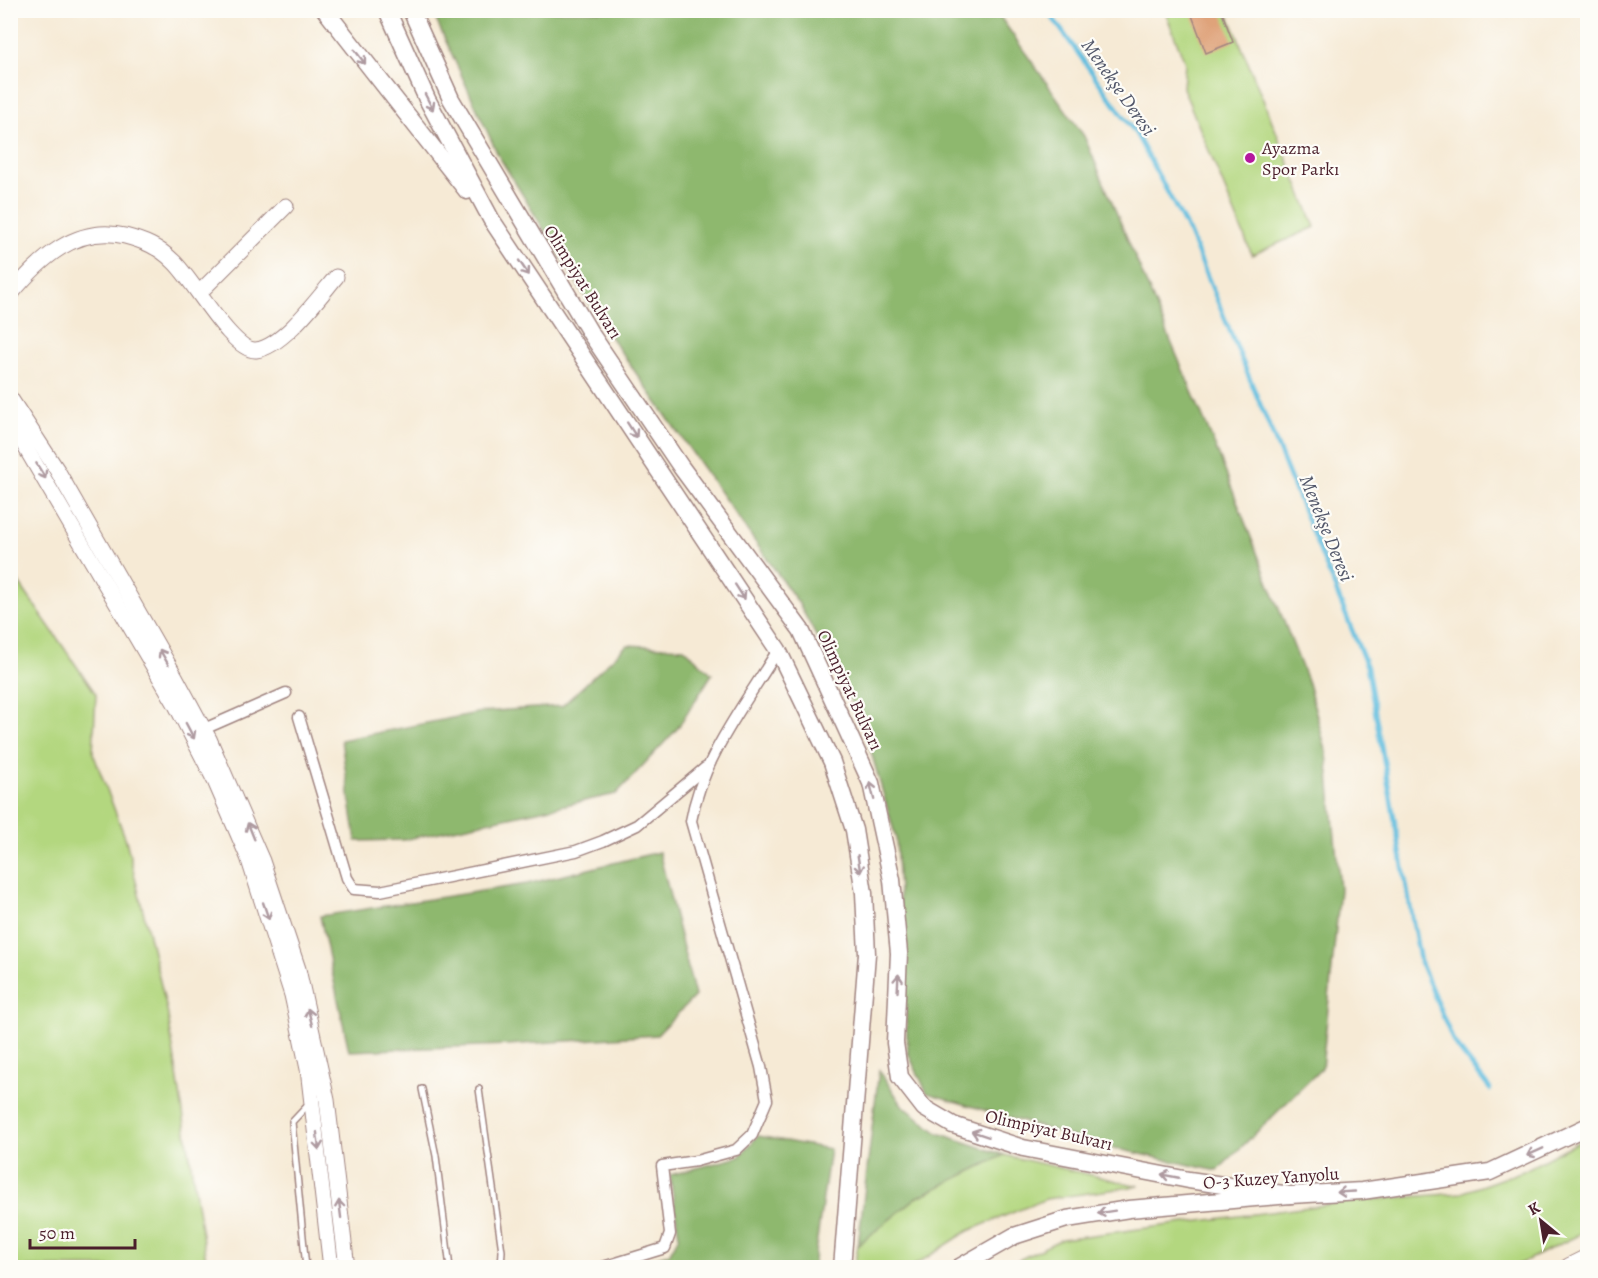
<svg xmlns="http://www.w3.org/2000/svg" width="1598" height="1278" viewBox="0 0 1598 1278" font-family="Alegreya,serif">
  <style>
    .green { fill: #b3d77f; stroke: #7e7b55; stroke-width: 1.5 }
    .forest { fill: #8eb86e; stroke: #6c6c4c; stroke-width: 1.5 }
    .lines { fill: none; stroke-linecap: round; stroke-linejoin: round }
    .stream { stroke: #61bedf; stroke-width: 4.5 }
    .building { fill: #dfa37a }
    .lane-casing { stroke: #a08480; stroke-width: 8 }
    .street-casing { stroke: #a08480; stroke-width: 13 }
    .secondary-casing { stroke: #a08480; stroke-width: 17 }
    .primary-casing { stroke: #a08480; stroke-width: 19 }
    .highway-casing { stroke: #a08480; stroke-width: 22 }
    .lane { stroke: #fff; stroke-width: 5 }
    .street { stroke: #fff; stroke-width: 10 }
    .secondary { stroke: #fff; stroke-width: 15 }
    .primary { stroke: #fff; stroke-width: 16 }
    .highway { stroke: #fff; stroke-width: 20 }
    .oneway { stroke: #ae9aa0 }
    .poi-dot { fill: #b5179e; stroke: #fdfcf7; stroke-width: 2 }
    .labels { text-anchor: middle; stroke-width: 4.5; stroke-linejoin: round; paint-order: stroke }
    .poi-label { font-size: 18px; fill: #4a1f2b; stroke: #fdfcf7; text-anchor: start }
    .street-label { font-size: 18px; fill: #4a1f2b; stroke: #fdfcf7 }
    .water-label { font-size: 20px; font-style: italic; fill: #52576a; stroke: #fdfcf7 }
  </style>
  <rect width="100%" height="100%" fill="#fdfcf7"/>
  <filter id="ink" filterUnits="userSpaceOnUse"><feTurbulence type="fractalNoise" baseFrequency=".0167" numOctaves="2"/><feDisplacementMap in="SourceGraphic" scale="12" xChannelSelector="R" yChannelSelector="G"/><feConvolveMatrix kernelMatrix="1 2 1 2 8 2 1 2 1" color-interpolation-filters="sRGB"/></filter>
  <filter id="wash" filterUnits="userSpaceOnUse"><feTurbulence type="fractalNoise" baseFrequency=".008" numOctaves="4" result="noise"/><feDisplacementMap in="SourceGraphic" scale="24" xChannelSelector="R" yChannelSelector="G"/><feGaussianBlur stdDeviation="1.35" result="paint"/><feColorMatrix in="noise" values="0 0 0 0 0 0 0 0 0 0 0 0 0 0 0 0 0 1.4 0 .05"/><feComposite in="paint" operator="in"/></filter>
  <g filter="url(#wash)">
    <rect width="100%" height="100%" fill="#f6ead5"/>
    <g class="green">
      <path d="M1165 11H1227L1315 227 1252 255 1183 88 1185 63Z"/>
      <path d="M10 570 96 694 93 753 126 840 167 1010 207 1267H11Z"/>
      <path d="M1587 1137V1231L1513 1267H1004L1062 1239 1355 1201 1461 1193 1523 1171Z"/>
      <path d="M1004 1155 1139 1186 1046 1199 968 1231 912 1267 854 1268 858 1245 916 1198Z"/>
    </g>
    <g class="forest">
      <path d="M432 11H996L1084 136 1218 453 1308 683 1327 754 1340 889 1322 1068 1217 1171 1100 1145 927 1093 908 1053 896 838 863 724 799 604 607 332 498 155Z"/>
      <path d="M627 645 684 648 712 674 677 729 616 794 403 840 356 841 341 740 482 712 562 706Z"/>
      <path d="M659 852 695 996 657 1035 507 1045 349 1051 320 916 527 884Z"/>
      <path d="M879 1070 902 1105 938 1133 1004 1155 916 1198 858 1245Z"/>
      <path d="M758 1136 830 1149 813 1267H621L669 1254 679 1236 670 1175 739 1157Z"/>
    </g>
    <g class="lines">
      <path class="stream" d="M1047 10 1136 134 1189 232 1268 423 1367 667 1420 961 1454 1043 1490 1089"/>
    </g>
    <g id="blocks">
      <path class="building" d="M1190 10H1221L1233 42 1206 53Z"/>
    </g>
  </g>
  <g filter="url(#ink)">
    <use href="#blocks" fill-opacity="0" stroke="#a08480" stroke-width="1.5"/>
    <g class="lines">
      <g class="lane-casing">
        <g id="lane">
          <path d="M422 1089 436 1156 450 1268"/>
          <path d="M479 1089 502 1251 501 1268"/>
          <path d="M306 1268 292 1122 308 1105"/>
        </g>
      </g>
      <g class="street-casing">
        <g id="street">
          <path d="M299 717 347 878 354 889 380 891 576 851 603 841 637 825 705 768"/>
          <path d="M204 729 286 693"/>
          <path d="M600 1268 665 1248 670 1234 662 1166 696 1161 736 1150 752 1135 767 1100 761 1067 691 821C702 758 745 704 778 650"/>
        </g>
      </g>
      <g class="secondary-casing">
        <g id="secondary">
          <path d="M199 293 286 206"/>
          <path d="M10 295C39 260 76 224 125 236 144 241 159 247 173 261 191 276 232 352 256 350 283 347 319 297 336 277"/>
          <path d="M10 398 57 470 176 678 209 739 262 861 298 969 327 1100 347 1268"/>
          <path d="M10 421 176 705 215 781 248 857 292 995 308 1069 331 1268"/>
        </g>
      </g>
      <g class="primary-casing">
        <g id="primary">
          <path d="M325 10 467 191"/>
          <path d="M387 10 427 99 491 219 778 650 832 762 854 830 864 893 867 954 842 1268"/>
          <path d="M411 10 451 99 591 334 681 467 801 630 871 783 892 880 899 953 895 1043 900 1077 924 1108 953 1125 1023 1148 1189 1180 1290 1195"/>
          <path d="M958 1268 1014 1236 1067 1219 1129 1209 1290 1195 1362 1191 1490 1172 1588 1126"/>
        </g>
      </g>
      <g class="highway-casing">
        <path id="highway" d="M1570 1268 1588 1259"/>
      </g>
      <use href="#lane" class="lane"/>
      <use href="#street" class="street"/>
      <use href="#secondary" class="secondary"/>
      <use href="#primary" class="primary"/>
      <use href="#highway" class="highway"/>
    </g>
    <defs><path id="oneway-shaft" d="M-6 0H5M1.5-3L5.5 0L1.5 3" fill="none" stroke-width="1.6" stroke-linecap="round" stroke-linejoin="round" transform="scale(1.5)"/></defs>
    <g class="oneway">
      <use href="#oneway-shaft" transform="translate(360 57) rotate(53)"/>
      <use href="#oneway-shaft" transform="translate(429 102) rotate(63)"/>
      <use href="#oneway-shaft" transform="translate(524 268) rotate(56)"/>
      <use href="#oneway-shaft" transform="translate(632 430) rotate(57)"/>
      <use href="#oneway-shaft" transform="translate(41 471) rotate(59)"/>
      <use href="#oneway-shaft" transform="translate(740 592) rotate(57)"/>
      <use href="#oneway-shaft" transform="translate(164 657) rotate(-120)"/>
      <use href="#oneway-shaft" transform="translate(190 731) rotate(62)"/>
      <use href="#oneway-shaft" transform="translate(872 791) rotate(-104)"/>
      <use href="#oneway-shaft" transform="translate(251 831) rotate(-112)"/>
      <use href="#oneway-shaft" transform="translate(859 864) rotate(81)"/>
      <use href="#oneway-shaft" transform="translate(266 911) rotate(71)"/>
      <use href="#oneway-shaft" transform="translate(898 983) rotate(-87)"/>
      <use href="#oneway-shaft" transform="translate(310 1017) rotate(-104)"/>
      <use href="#oneway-shaft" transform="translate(980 1134) rotate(-162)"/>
      <use href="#oneway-shaft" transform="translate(318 1141) rotate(83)"/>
      <use href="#oneway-shaft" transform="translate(1535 1152) rotate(156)"/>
      <use href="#oneway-shaft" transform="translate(1170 1176) rotate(-169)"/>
      <use href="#oneway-shaft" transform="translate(1346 1192) rotate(177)"/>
      <use href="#oneway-shaft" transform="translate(340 1209) rotate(-97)"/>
      <use href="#oneway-shaft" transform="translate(1106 1212) rotate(171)"/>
    </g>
  </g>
  <circle class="poi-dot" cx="1250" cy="158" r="6"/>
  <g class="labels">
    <g class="poi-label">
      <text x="1262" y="154">Ayazma<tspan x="1262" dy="21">Spor Parkı</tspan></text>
    </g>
    <g class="street-label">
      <text transform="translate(583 282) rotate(58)" y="6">Olimpiyat Bulvarı</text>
      <text transform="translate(850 690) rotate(65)" y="6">Olimpiyat Bulvarı</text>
      <text transform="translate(1049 1130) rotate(13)" y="6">Olimpiyat Bulvarı</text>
      <text transform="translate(1271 1178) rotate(-4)" y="6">O-3 Kuzey Yanyolu</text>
    </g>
    <g class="water-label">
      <text transform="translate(1119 87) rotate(55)" y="7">Menekşe Deresi</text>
      <text transform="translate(1327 528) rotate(68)" y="7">Menekşe Deresi</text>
    </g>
  </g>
  <rect width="1598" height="1278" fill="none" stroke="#fdfcf7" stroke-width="36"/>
  <g transform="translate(1541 1221) rotate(330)" stroke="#fdfcf7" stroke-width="4.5" paint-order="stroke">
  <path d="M0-4.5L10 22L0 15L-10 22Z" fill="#4a1f2b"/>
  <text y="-9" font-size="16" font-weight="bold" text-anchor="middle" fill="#4a1f2b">K</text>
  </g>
  <path d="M30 1239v9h105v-9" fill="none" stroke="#4a1f2b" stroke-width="3"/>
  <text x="39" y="1239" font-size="18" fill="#4a1f2b" stroke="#fdfcf7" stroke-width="4.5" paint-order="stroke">50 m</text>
</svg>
